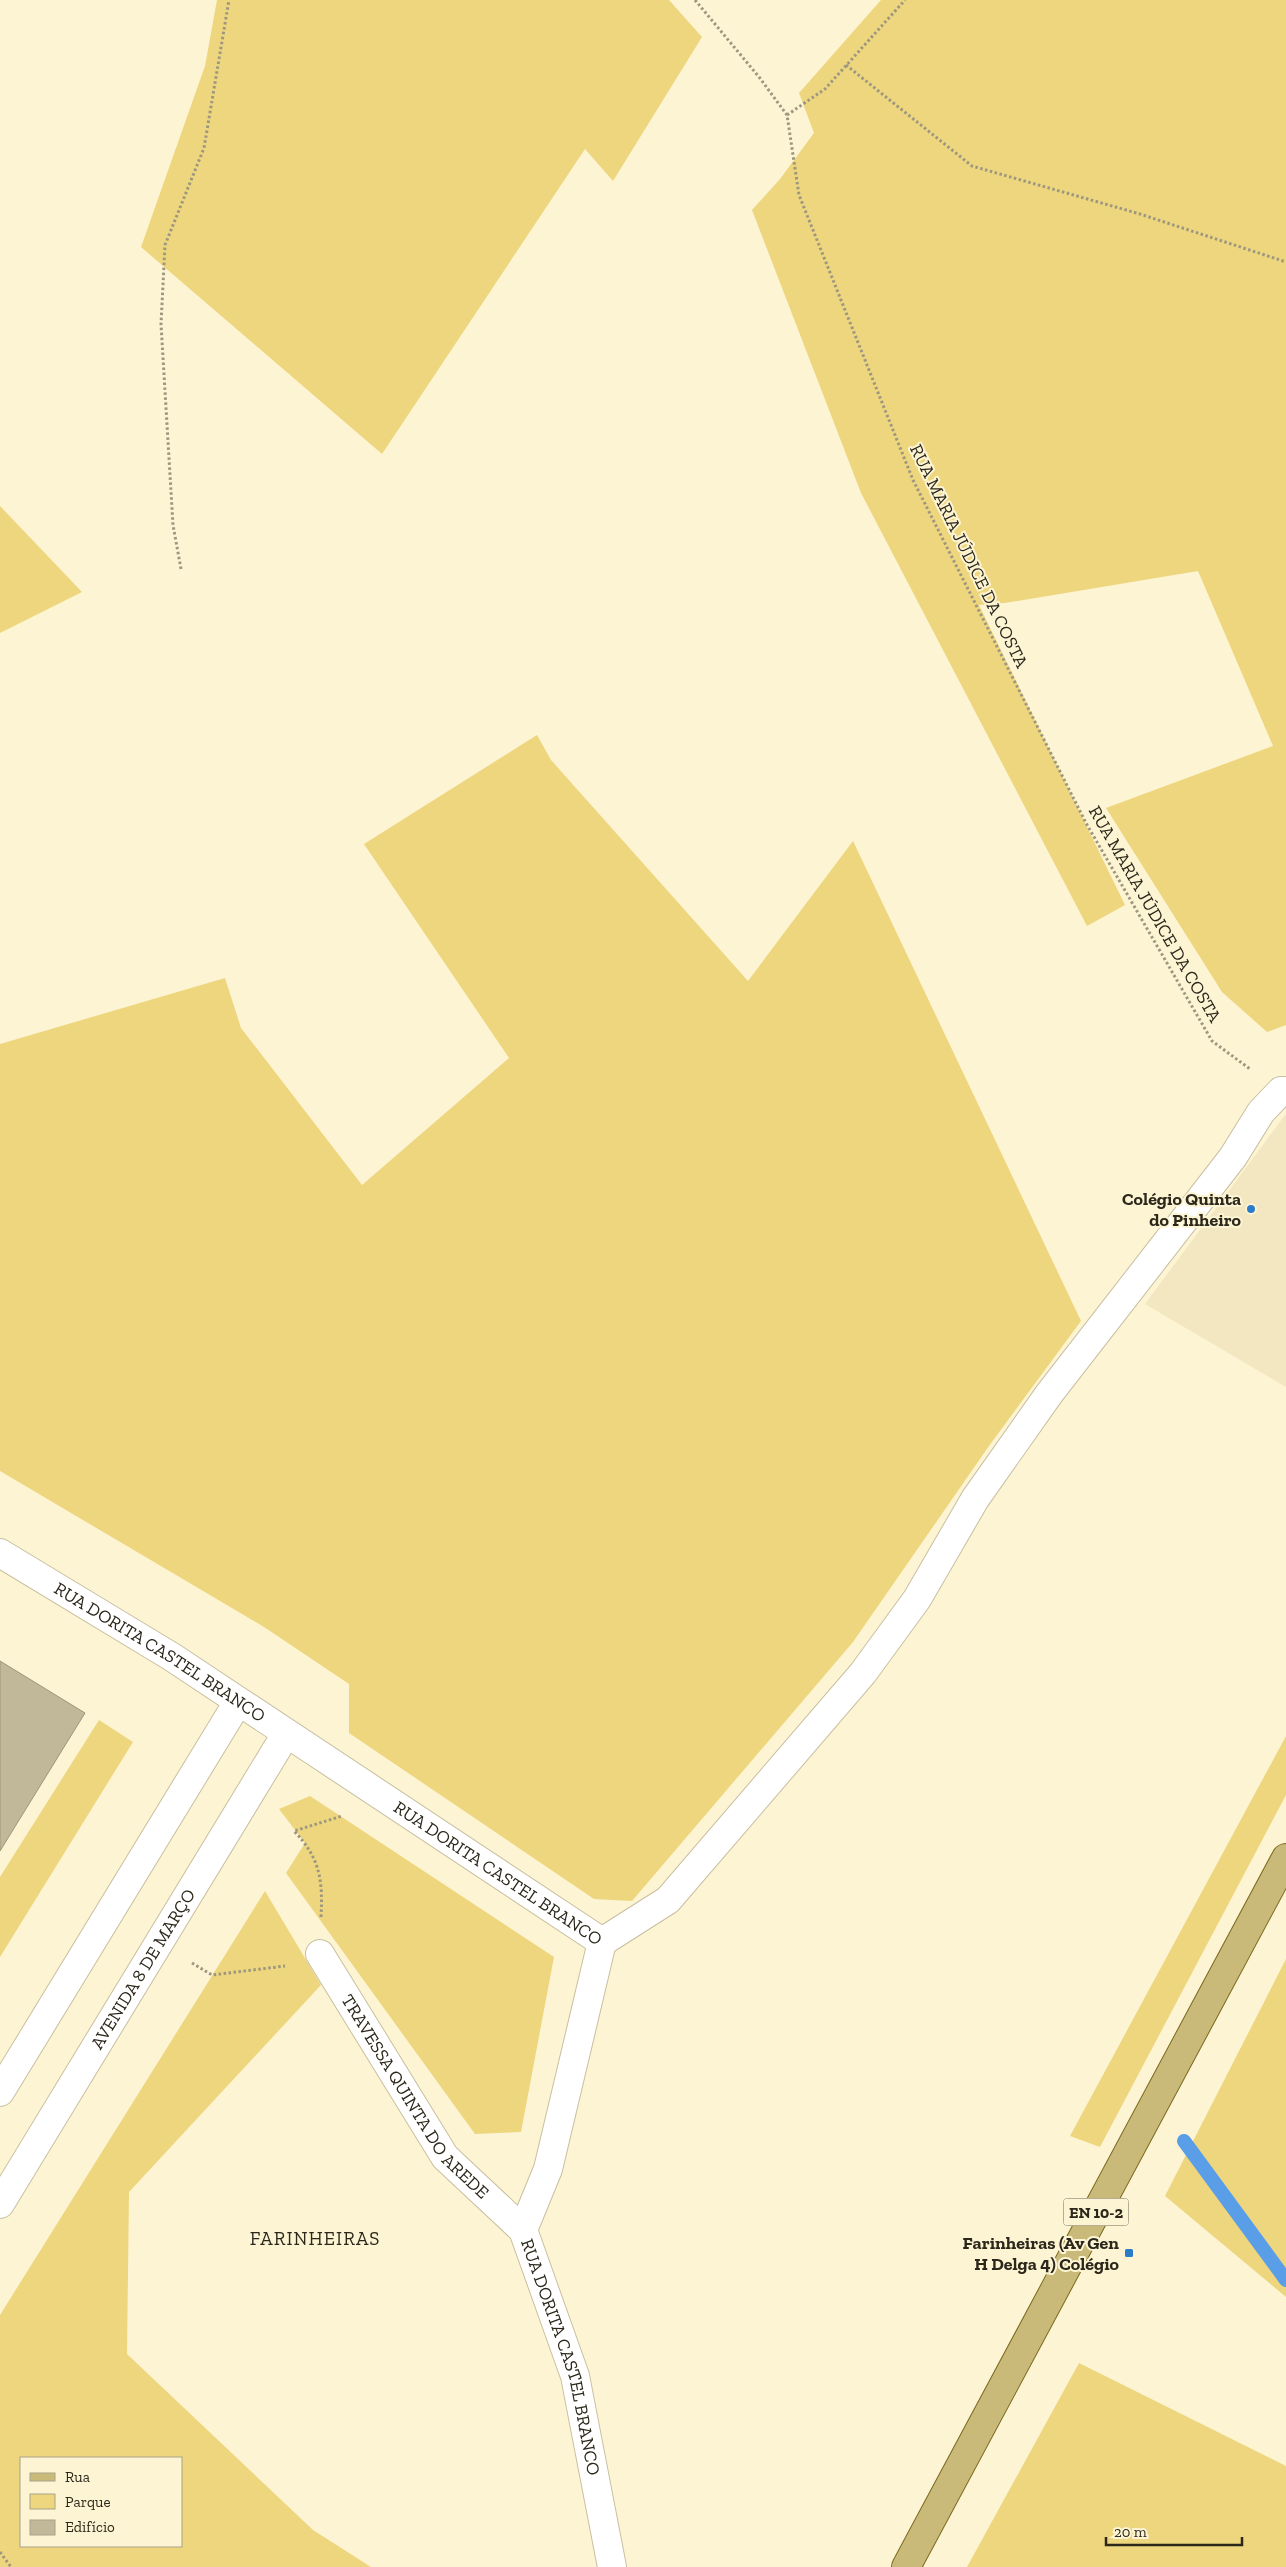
<svg xmlns="http://www.w3.org/2000/svg" width="1286" height="2567" viewBox="0 0 1286 2567" font-family="'Zilla Slab',serif">
  <style>
    .built { fill: #f2e7c0 }
    .green { fill: #eed67e; fill-rule: evenodd }
    .lines { fill: none; stroke-linecap: round; stroke-linejoin: round }
    .stream { stroke: #599ee7; stroke-width: 14 }
    .building { fill: #c1b899; stroke: #9d9576 }
    .minor-casing { stroke: #c8bfa0; stroke-width: 30 }
    .primary-casing { stroke: #7a691e; stroke-width: 30 }
    .path { stroke: #9d977f; stroke-width: 3; stroke-dasharray: 2.5 2.5; stroke-linecap: butt }
    .minor { stroke: #fff; stroke-width: 28 }
    .primary { stroke: #c9ba79; stroke-width: 28 }
    .poi-dot { fill: #2a7ccb; stroke: #fdf4d3; stroke-width: 2 }
    .labels { text-anchor: middle; stroke-width: 4; stroke-linejoin: round; paint-order: stroke }
    .shield { fill: #fdf4d3; stroke: #6a6452; stroke-width: 1 }
    .shield-label { font-size: 16px; font-weight: bold; fill: #2b271b }
    .street-label { font-size: 18px; fill: #2b271b; stroke: #fdf4d3 }
    .poi-label { font-size: 18px; font-weight: bold; fill: #2b271b; stroke: #fdf4d3; text-anchor: end }
    .neighbourhood-label { font-size: 19px; letter-spacing: 1px; fill: #2b271b; stroke: #fdf4d3 }
  </style>
  <rect width="100%" height="100%" fill="#fdf4d3"/>
  <path class="built" d="M1285 1115H1286V1387L1145 1304Z"/>
  <g class="green">
    <path d="M217 0H669L702 37 613 181 585 149 382 454 141 247 205 66Z"/>
    <path d="M881 0H1286V1025L1267 1032 1222 992 1106 808 1273 746 1198 571 1005 603 979 605 1125 905 1087 926 861 493 752 210 780 179 814 133 799 93Z"/>
    <path d="M0 506 82 592 0 633Z"/>
    <path d="M537 735 551 760 748 981 853 841 1081 1321 989 1446 853 1642 632 1901 594 1899 349 1733V1684L264 1627 0 1471V1044L225 978 241 1028 362 1185 509 1058 364 844Z"/>
    <path d="M99 1720 133 1742 0 1957V1877Z"/>
    <path d="M1286 1736V1795L1100 2147 1070 2136Z"/>
    <path d="M310 1796 554 1957 521 2132 475 2134 286 1873 305 1843 279 1809Z"/>
    <path d="M265 1891 321 1985 129 2192 127 2354 313 2530 371 2567H0V2315ZM21 2458H181V2546H21Z"/>
    <path d="M1286 1959V2297L1165 2196Z"/>
    <path d="M1079 2363 1286 2466V2567H967Z"/>
  </g>
  <g class="lines">
    <path class="stream" d="M1184 2141 1286 2280"/>
  </g>
  <path class="building" d="M0 1661 85 1713 0 1851Z"/>
  <g class="lines">
    <g class="minor-casing">
      <g id="minor">
        <path id="s1" d="M0 1553 172 1657 602 1942 548 2169 523 2230 575 2376 612 2567"/>
        <path d="M602 1942 668 1900 863 1673 917 1599 975 1499 1049 1394 1233 1157 1261 1112 1281 1091H1286"/>
        <path id="s2" d="M320 1954 445 2157 523 2230"/>
        <path d="M0 2092 238 1702"/>
        <path id="s3" d="M0 2204 286 1734"/>
      </g>
    </g>
    <g class="primary-casing">
      <path id="primary" d="M906 2567 1286 1858"/>
    </g>
    <g class="path">
      <path d="M695 0 759 77 787 115 799 195 913 480 1086 823 1212 1041 1250 1069"/>
      <path d="M846 65 972 166 1140 214 1286 262"/>
      <path d="M787 115 825 89 905 0"/>
      <path d="M181 569 173 525 161 324 165 245 204 148 229 0"/>
      <path d="M321 1917C323 1880 320 1858 294 1831L342 1816"/>
      <path d="M192 1963 212 1975 285 1966"/>
      <path d="M0 2552 11 2567"/>
    </g>
    <use href="#minor" class="minor"/>
    <use href="#primary" class="primary"/>
  </g>
  <g class="poi-dot">
    <circle cx="1251" cy="1209" r="5"/>
    <rect x="1124" y="2248" width="10" height="10" rx="2.5"/>
  </g>
  <g class="labels">
    <rect class="shield" x="1063.5" y="2198.5" width="65" height="27" rx="4"/>
    <g class="shield-label">
      <text x="1096" y="2218">EN 10-2</text>
    </g>
    <g class="street-label">
      <text transform="translate(969 556) rotate(64)" y="6">RUA MARIA JÚDICE DA COSTA</text>
      <text transform="translate(1155 914) rotate(60)" y="6">RUA MARIA JÚDICE DA COSTA</text>
      <text dy="6" stroke="none"><textPath href="#s1" startOffset="188">RUA DORITA CASTEL BRANCO</textPath></text>
      <text dy="6" stroke="none"><textPath href="#s1" startOffset="592">RUA DORITA CASTEL BRANCO</textPath></text>
      <text dy="6" stroke="none"><textPath href="#s3" startOffset="275">AVENIDA 8 DE MARÇO</textPath></text>
      <text dy="6" stroke="none"><textPath href="#s2" startOffset="172">TRAVESSA QUINTA DO AREDE</textPath></text>
      <text dy="6" stroke="none"><textPath href="#s1" startOffset="1149">RUA DORITA CASTEL BRANCO</textPath></text>
    </g>
    <g class="poi-label">
      <text x="1241" y="1205">Colégio Quinta<tspan x="1241" dy="21">do Pinheiro</tspan></text>
      <text x="1119" y="2249">Farinheiras (Av Gen<tspan x="1119" dy="21">H Delga 4) Colégio</tspan></text>
    </g>
    <g class="neighbourhood-label">
      <text x="315" y="2245">FARINHEIRAS</text>
    </g>
  </g>
  <rect x="20" y="2457" width="162" height="90" fill="#fdf4d3" stroke="#a9a289"/>
  <rect x="30" y="2473" width="25" height="8" fill="#c9ba79" stroke="#a9a289"/>
  <text x="65" y="2482" font-size="15" fill="#2b271b">Rua</text>
  <rect x="30" y="2494" width="25" height="15" fill="#eed67e" stroke="#a9a289"/>
  <text x="65" y="2507" font-size="15" fill="#2b271b">Parque</text>
  <rect x="30" y="2520" width="25" height="15" fill="#c1b899" stroke="#a9a289"/>
  <text x="65" y="2532" font-size="15" fill="#2b271b">Edifício</text>
  <path d="M1106 2537v8h136v-8" fill="none" stroke="#2b271b" stroke-width="2.5"/>
  <text x="1114" y="2537" font-size="15" fill="#2b271b" stroke="#fdf4d3" stroke-width="4" paint-order="stroke">20 m</text>
</svg>
